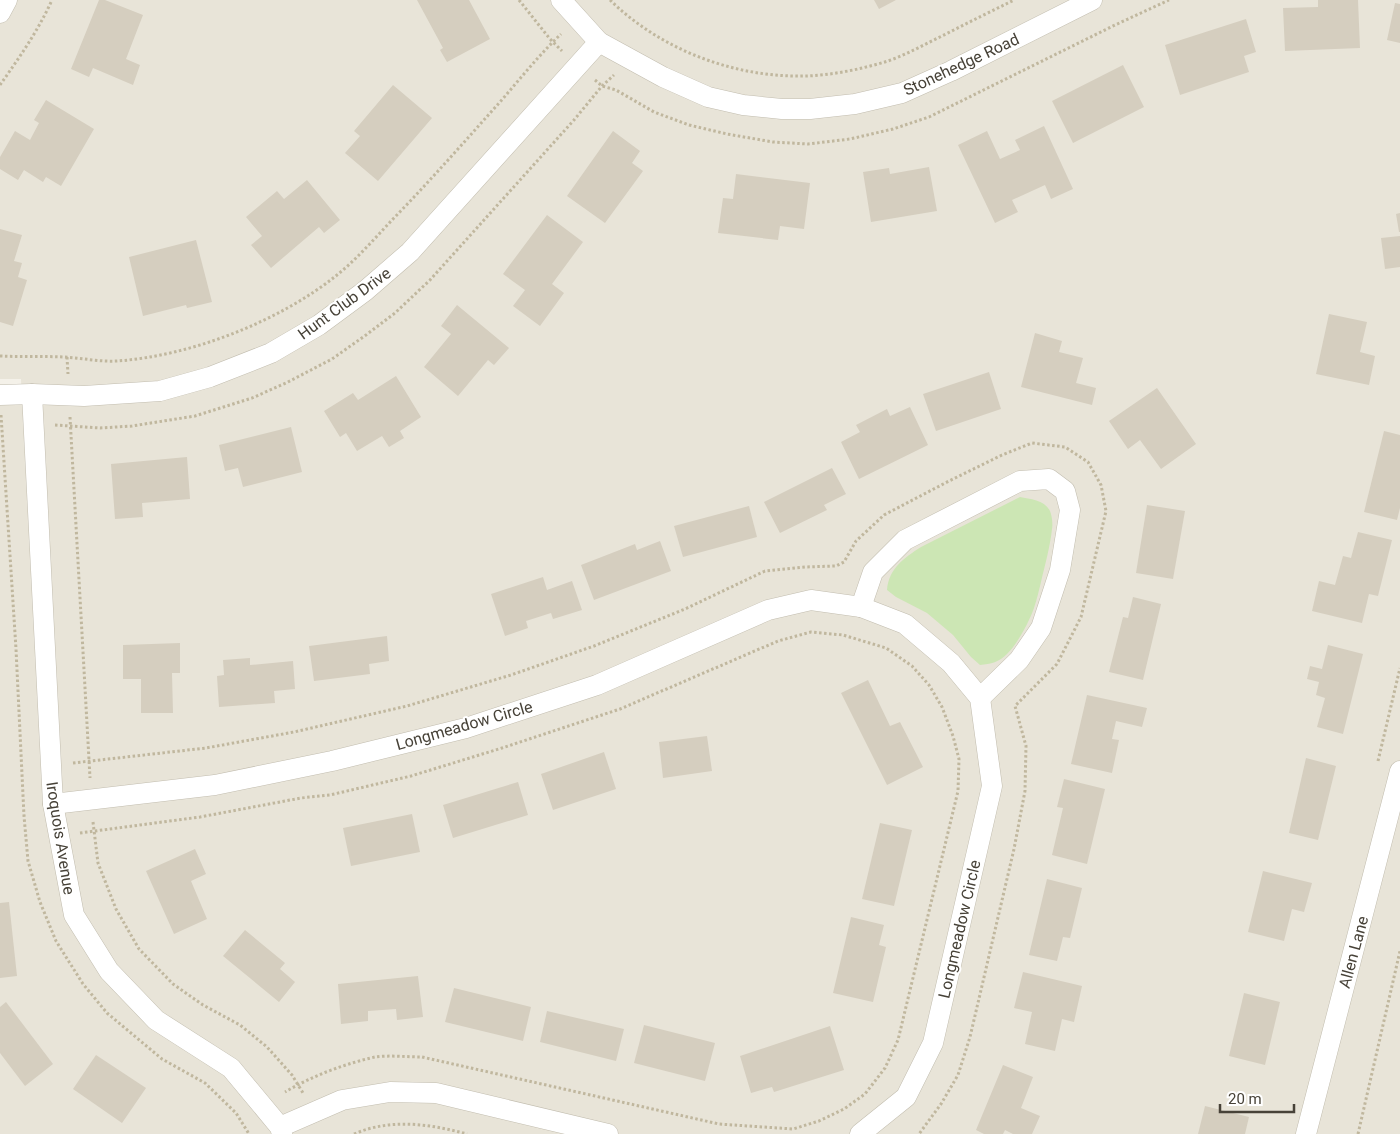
<svg xmlns="http://www.w3.org/2000/svg" width="1400" height="1134" viewBox="0 0 1400 1134" font-family="Roboto,sans-serif">
  <style>
    .residential { fill: #e8e4d8 }
    .green { fill: #cce6b4 }
    .building { fill: #d5cebf }
    .lines { fill: none; stroke-linecap: round; stroke-linejoin: round }
    .minor-casing { stroke: #c2bdaf; stroke-width: 21 }
    .path { stroke: #c0b79e; stroke-width: 3; stroke-dasharray: 2.5 2.5; stroke-linecap: butt }
    .minor { stroke: #fff; stroke-width: 20 }
    .labels { text-anchor: middle; stroke-width: 4; stroke-linejoin: round; paint-order: stroke }
    .street-label { font-size: 16px; fill: #474238; stroke: #fff }
  </style>
  <rect width="100%" height="100%" fill="#f4f1e9"/>
  <path class="residential" d="M0 0H1400V1134H0V405L22 404 21 379H0Z"/>
  <path class="green" d="M1020 497C1030 499 1045 500 1050 511 1052 516 1053 524 1052 529 1050 547 1045 565 1041 582 1039 590 1037 599 1034 608 1029 622 1018 643 1007 654 999 662 991 664 980 665L971 657 953 635 927 613 896 597 887 590C889 568 904 558 921 547Z"/>
  <g class="building">
    <path d="M99 0H105L143 15 126 59 140 65 133 85 93 68 89 77 71 69Z"/>
    <path d="M417 0H469L490 39 447 62 440 50 443 48Z"/>
    <path d="M874 0H896L879 9Z"/>
    <path d="M1318 0H1358L1360 48 1285 51 1283 8 1318 7Z"/>
    <path d="M1395 3 1400 4V43L1387 40Z"/>
    <path d="M1246 19 1256 52 1244 56 1249 72 1180 95 1165 45Z"/>
    <path d="M1123 65 1144 107 1073 143 1052 101Z"/>
    <path d="M393 85 432 118 378 181 345 153 360 136 354 131Z"/>
    <path d="M46 100 94 129 61 186 46 177 43 182 24 170 18 180 0 169V157L15 131 30 140 39 123 34 120Z"/>
    <path d="M1044 126 1073 189 1051 199 1045 185 1012 200 1018 212 995 223 958 145 987 131 1000 159 1020 150 1015 140Z"/>
    <path d="M613 131 640 151 632 163 643 171 605 223 567 196Z"/>
    <path d="M929 167 937 211 871 222 863 172 889 168 890 174Z"/>
    <path d="M736 174 810 183 804 229 780 226 778 240 718 233 723 198 733 199Z"/>
    <path d="M307 180 340 220 324 233 319 227 271 268 251 245 262 236 246 217 277 191 284 199Z"/>
    <path d="M1400 213V232H1399L1396 214Z"/>
    <path d="M547 215 583 242 552 284 564 293 540 326 513 306 525 290 503 274Z"/>
    <path d="M0 229 22 235 14 261 22 263 18 277 27 280 13 326 0 322Z"/>
    <path d="M1400 236V267L1385 269 1381 238Z"/>
    <path d="M196 240 212 302 187 308 186 305 143 316 129 257Z"/>
    <path d="M457 305 509 348 494 365 488 360 458 396 424 367 451 334 441 326Z"/>
    <path d="M1329 314 1367 322 1360 352 1375 356 1369 385 1316 374Z"/>
    <path d="M1035 333 1062 341 1059 352 1083 358 1076 383 1096 388 1092 405 1021 387Z"/>
    <path d="M989 372 1001 409 936 431 923 394Z"/>
    <path d="M396 376 421 417 400 431 404 438 389 447 382 436 357 451 346 433 340 437 324 411 353 393 358 400Z"/>
    <path d="M1157 388 1196 444 1161 469 1140 440 1128 449 1109 421Z"/>
    <path d="M910 407 928 445 859 479 841 442 860 432 856 425 887 409 890 416Z"/>
    <path d="M291 427 302 472 243 487 238 468 225 471 219 445Z"/>
    <path d="M1384 431 1400 435V508L1397 520 1364 512Z"/>
    <path d="M187 457 190 499 142 503 143 517 115 519 111 464Z"/>
    <path d="M832 468 846 494 824 505 827 510 780 533 764 502Z"/>
    <path d="M1147 505 1185 511 1173 579 1136 573Z"/>
    <path d="M749 506 757 537 683 557 674 526Z"/>
    <path d="M1358 532 1392 540 1378 596 1369 594 1362 623 1312 611 1319 581 1335 585 1343 556 1351 558Z"/>
    <path d="M660 541 671 571 594 600 581 565 635 544 637 550Z"/>
    <path d="M543 577 547 590 572 581 582 610 553 619 551 613 526 621 528 628 505 636 491 594Z"/>
    <path d="M1133 597 1161 604 1143 680 1109 672 1123 617 1128 618Z"/>
    <path d="M387 636 389 661 369 664 370 674 314 681 309 646Z"/>
    <path d="M180 643V673H172L173 713H141V679H123V645Z"/>
    <path d="M1328 645 1363 654 1343 734 1317 727 1325 698 1316 695 1319 682 1307 679 1310 666 1322 669Z"/>
    <path d="M250 658V665L293 661 295 689 274 691 275 703 219 707 217 676 224 675 223 660Z"/>
    <path d="M868 680 890 726 900 722 923 767 887 785 841 693Z"/>
    <path d="M1087 695 1147 708 1142 727 1116 721 1112 739 1119 740 1112 773 1071 764Z"/>
    <path d="M707 736 712 771 663 778 659 742Z"/>
    <path d="M604 752 616 789 553 810 541 774Z"/>
    <path d="M1306 758 1336 766 1318 840 1289 833Z"/>
    <path d="M1064 779 1105 789 1087 864 1052 855 1063 808 1057 807Z"/>
    <path d="M518 782 528 815 453 838 443 805Z"/>
    <path d="M412 814 420 852 351 866 343 828Z"/>
    <path d="M880 823 912 830 894 906 862 899Z"/>
    <path d="M195 849 206 874 191 881 207 919 174 934 146 871Z"/>
    <path d="M1263 871 1312 883 1304 912 1292 909 1284 941 1248 932Z"/>
    <path d="M1047 879 1082 888 1070 938 1063 937 1057 961 1029 955Z"/>
    <path d="M9 902 17 976 0 978V903Z"/>
    <path d="M851 917 884 925 879 945 886 947 873 1002 833 993Z"/>
    <path d="M245 930 285 963 280 969 295 982 279 1002 223 956Z"/>
    <path d="M1023 972 1082 986 1074 1022 1062 1019 1055 1051 1025 1044 1032 1012 1014 1008Z"/>
    <path d="M418 976 423 1017 397 1020 396 1009 368 1011V1021L341 1024 338 984Z"/>
    <path d="M454 988 531 1007 523 1041 445 1022Z"/>
    <path d="M1244 993 1280 1002 1265 1065 1229 1056Z"/>
    <path d="M6 1002 53 1064 25 1086 0 1053V1007Z"/>
    <path d="M547 1011 624 1029 616 1061 540 1042Z"/>
    <path d="M644 1025 715 1043 705 1081 634 1063Z"/>
    <path d="M830 1026 844 1070 774 1092 772 1087 751 1093 740 1056Z"/>
    <path d="M96 1055 146 1088 122 1123 73 1089Z"/>
    <path d="M1003 1065 1033 1077 1021 1108 1040 1116 1032 1134H1013L1005 1130 1003 1134H984L976 1130Z"/>
    <path d="M1205 1106 1249 1117 1245 1134H1198Z"/>
  </g>
  <g class="lines">
    <g class="minor-casing">
      <g id="minor">
        <path d="M561 0 599 42 663 77 708 97 743 105 782 109H810L855 104 902 93 951 71 1092 0"/>
        <path d="M0 13 7 0"/>
        <path d="M32 394 53 804 74 915 109 971 156 1020 231 1068 280 1127 282 1134"/>
        <path d="M0 395 32 394 84 396 160 391 210 377 271 353 319 325 365 291 410 252 599 42"/>
        <path d="M861 607 873 572 905 540 1020 481 1049 479 1065 491 1070 510 1060 570 1041 628 1019 660 980 698"/>
        <path d="M53 804 215 785 332 761 466 728 597 685 768 610 811 600 861 607 905 624 951 663 980 698 992 786 933 1043 906 1097 860 1134"/>
        <path d="M280 1127 342 1100 390 1092 436 1093 608 1134"/>
        <path d="M1306 1134 1400 771"/>
      </g>
    </g>
    <g class="path">
      <path d="M519 0 550 39 562 51"/>
      <path d="M610 0C661 50 735 78 806 76 833 75 862 69 888 61 908 54 927 43 946 34 969 22 992 11 1014 0"/>
      <path d="M595 80 602 86 616 90 654 112 689 125 727 134 773 142 808 144 850 139 893 129 929 117 1115 25 1169 0"/>
      <path d="M0 85C19 58 38 31 52 0"/>
      <path d="M0 356C21 357 43 356 64 357 82 358 100 362 117 361 191 356 280 321 337 275 357 259 375 238 393 219 430 181 465 141 500 102 520 79 539 55 561 34"/>
      <path d="M67 357 68 374"/>
      <path d="M1 415 16 649 24 816 28 861 40 902 56 941 83 984 107 1013 162 1059 205 1083 236 1113 249 1134"/>
      <path d="M70 417 90 778"/>
      <path d="M55 425 100 428 132 426 195 416 252 398 286 383 332 359 366 335 395 313 430 280 574 120 602 86 614 75"/>
      <path d="M1378 761 1400 668"/>
      <path d="M73 763 206 748 294 732 407 706 511 675 594 646 685 609 765 571 805 567 836 566 844 562 856 541 884 515 949 481 1002 455 1032 443 1065 447 1088 462 1101 485 1106 511 1081 617 1057 664 1015 706 1026 746 1025 791 1014 849 970 1037 958 1075 941 1104 919 1134"/>
      <path d="M93 822 98 863 116 909 139 949 173 984 203 1005 240 1025 267 1047 292 1075 303 1093"/>
      <path d="M80 833 200 817 301 798 330 795 411 776 502 748 620 709 778 641 811 632 843 635 886 648 912 666 929 685 942 707 953 736 959 759 958 791 898 1040 885 1068 865 1094 844 1109 819 1121 793 1129 719 1124 422 1057C408 1057 389 1055 375 1057 344 1064 312 1076 285 1092"/>
      <path d="M354 1134C391 1118 430 1124 467 1134"/>
      <path d="M1358 1134 1400 951"/>
    </g>
    <use href="#minor" class="minor"/>
  </g>
  <g class="labels">
    <g class="street-label">
      <text transform="translate(961 64) rotate(-25)" y="6">Stonehedge Road</text>
      <text transform="translate(344 303) rotate(-36)" y="6">Hunt Club Drive</text>
      <text transform="translate(464 725) rotate(-16)" y="6">Longmeadow Circle</text>
      <text transform="translate(61 838) rotate(81)" y="6">Iroquois Avenue</text>
      <text transform="translate(959 929) rotate(-77)" y="6">Longmeadow Circle</text>
      <text transform="translate(1353 952) rotate(-75)" y="6">Allen Lane</text>
    </g>
  </g>
  <path d="M1220 1104v8h74v-8" fill="none" stroke="#474238" stroke-width="2.5"/>
  <text x="1228" y="1104" font-size="15" fill="#474238" stroke="#ffffff" stroke-width="4" paint-order="stroke">20 m</text>
</svg>
